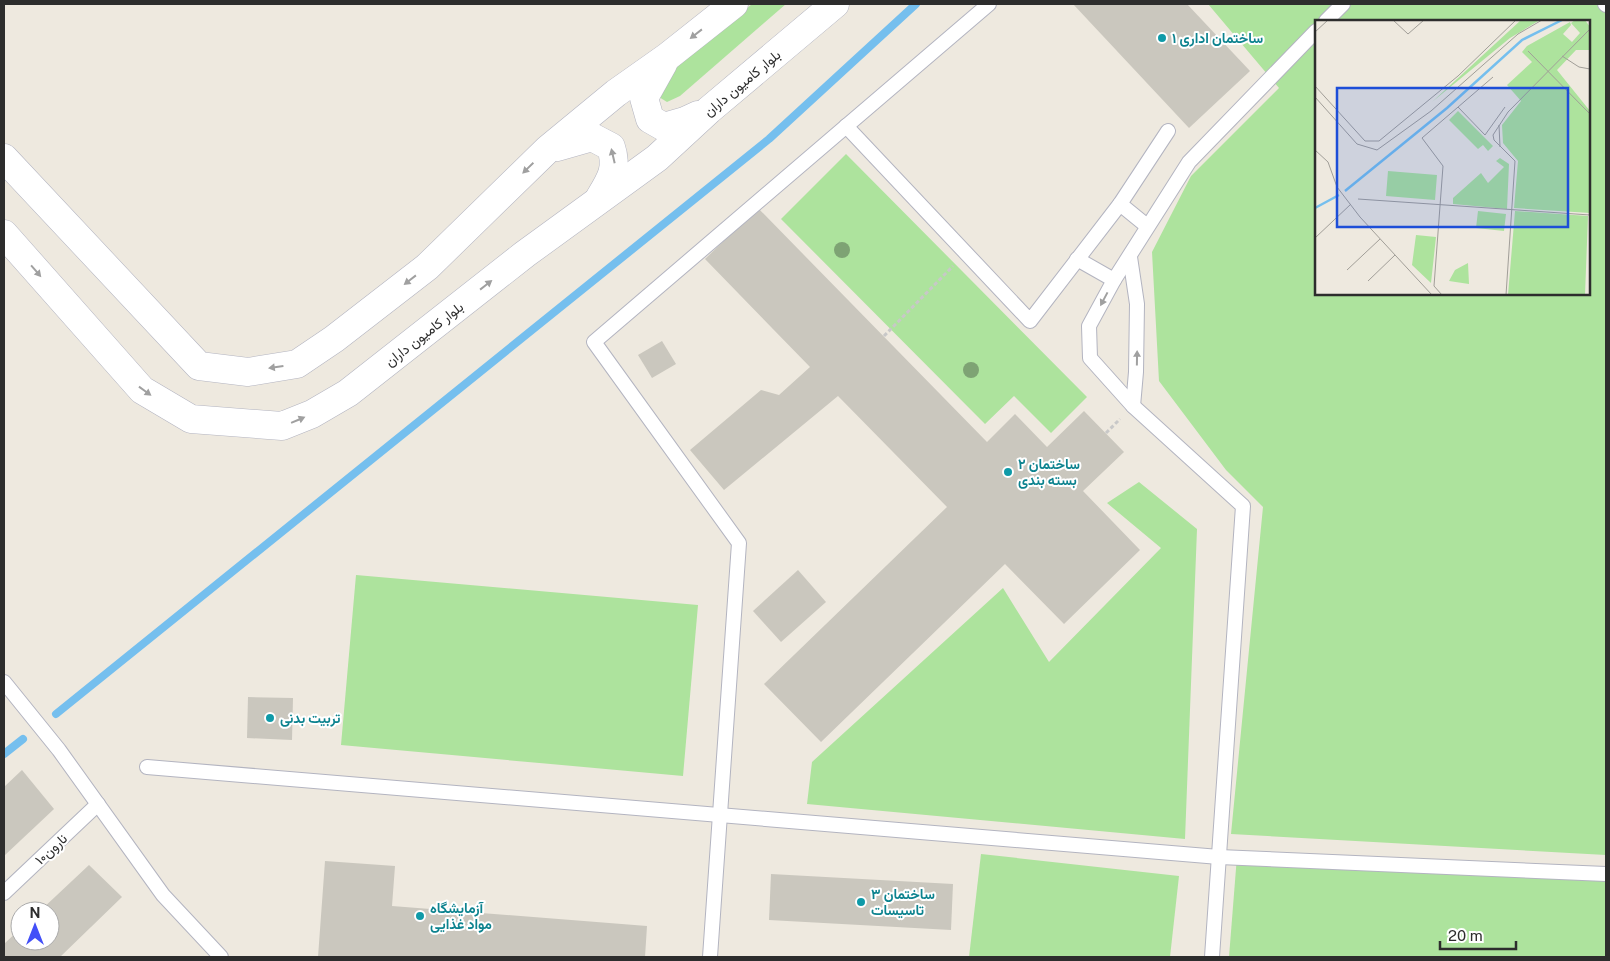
<svg xmlns="http://www.w3.org/2000/svg" width="1610" height="961" viewBox="0 0 1610 961" font-family="'Public Sans',Vazirmatn,sans-serif">
  <style>
    .green { fill: #ade39d; fill-rule: evenodd }
    .lines { fill: none; stroke-linecap: round; stroke-linejoin: round }
    .stream { stroke: #75bfee; stroke-width: 8 }
    .building { fill: #cac7be }
    .lane-casing { stroke: #b3b4c0; stroke-width: 16 }
    .secondary-casing { stroke: #b3b4c0; stroke-width: 29 }
    .path { stroke: #c8c8c8; stroke-width: 3; stroke-dasharray: 4 2.5; stroke-linecap: butt }
    .lane { stroke: #fff; stroke-width: 14 }
    .secondary { stroke: #fff; stroke-width: 28 }
    .tree { fill: #7ea374 }
    .oneway { fill: #a0a0a0 }
    .culture-dot { fill: #0f9aa8; stroke: #fff; stroke-width: 2 }
    .labels { text-anchor: middle; stroke-width: 4; stroke-linejoin: round; paint-order: stroke }
    .culture-label { font-size: 14px; font-weight: bold; fill: #0d838f; stroke: #fff; text-anchor: start }
    .street-label { font-size: 14px; fill: #2d2d2d; stroke: #fff }
    .inset-river { fill: none; stroke: #75bfee; stroke-width: 2.5 }
    .inset-road { fill: none; stroke: #a19e98; stroke-width: 1 }
    .view { fill: #1d4ed8; fill-opacity: 0.15; stroke: #1d4ed8; stroke-width: 2.5 }
    .inset-edge { fill: none; stroke: #2d2d2d; stroke-width: 2.5 }
  </style>
  <rect width="100%" height="100%" fill="#eee9df"/>
  <g class="green">
    <path d="M752 4H786L680 96 667 102 659 97 674 69Z"/>
    <path d="M1208 4H1606V855L1231 834 1263 507 1226 470 1159 381 1152 252 1191 176 1279 88ZM1316 21H1589V294H1316Z"/>
    <path d="M846 154 1087 397 1051 433 1014 396 985 424 781 219Z"/>
    <path d="M1139 482 1197 529 1185 839 807 804 812 762 1003 588 1049 662 1161 548 1107 503Z"/>
    <path d="M356 575 698 605 683 776 341 745Z"/>
    <path d="M981 854 1179 876 1170 957H969Z"/>
    <path d="M1237 856 1606 878V957H1229Z"/>
  </g>
  <g class="lines">
    <g class="stream">
      <path d="M56 714 769 139 916 4"/>
      <path d="M4 754 23 739"/>
    </g>
  </g>
  <g class="building">
    <path d="M1073 4H1187L1250 71 1189 128Z"/>
    <path d="M758 208 987 442 1015 414 1047 447 1084 411 1124 452 1083 491 1140 550 1064 624 1005 564 821 742 764 684 947 507 838 396 724 490 690 450 761 390 779 395 810 367 705 259Z"/>
    <path d="M662 341 676 364 652 378 638 355Z"/>
    <path d="M798 570 826 602 781 642 753 611Z"/>
    <path d="M248 697 293 698 292 740 247 738Z"/>
    <path d="M22 770 54 809 4 856V787Z"/>
    <path d="M325 861 395 866 392 906 647 926 645 957H318Z"/>
    <path d="M89 865 122 897 60 957H4V944L20 929V941H50V911H40Z"/>
    <path d="M771 874 953 884 951 930 769 920Z"/>
  </g>
  <g class="lines">
    <g class="lane-casing">
      <g id="lane">
        <path d="M1605 4 1606 5"/>
        <path d="M1326 21 1343 4"/>
        <path d="M846 126 1030 321 1120 204 1168 131"/>
        <path d="M1120 204 1147 226"/>
        <path d="M1130 257 1137 304 1136 372 1133 406"/>
        <path d="M1077 259 1114 280"/>
        <path d="M4 682 59 750 163 895 221 957"/>
        <path d="M147 767 1219 857 1606 874"/>
        <path d="M4 893 98 804"/>
        <path d="M710 957 739 543 594 342 989 4"/>
        <path d="M1212 957 1243 506 1133 406 1090 358 1089 326 1114 280 1189 162 1316 31"/>
      </g>
    </g>
    <g class="secondary-casing">
      <g id="secondary">
        <path d="M663 64 644 98 650 119 664 127 685 121 698 115"/>
        <path d="M557 147 592 137 611 147C618 168 611 179 600 197"/>
        <path d="M4 158 199 366 248 372 297 364 334 339 427 267 548 149 616 93 667 57 734 4"/>
        <path d="M4 234 142 390 191 419 282 426 312 414 348 393 525 254 657 158 709 110 835 4"/>
      </g>
    </g>
    <g class="path">
      <path d="M884 336 953 266"/>
      <path d="M1106 433 1120 419"/>
    </g>
    <use href="#lane" class="lane"/>
    <use href="#secondary" class="secondary"/>
  </g>
  <g class="tree">
    <circle cx="842" cy="250" r="8"/>
    <circle cx="971" cy="370" r="8"/>
  </g>
  <defs><path id="oneway-solid" d="M-6-.8H1V-3.2L6.5 0L1 3.2V.8H-6Z" transform="scale(1.25)"/></defs>
  <g class="oneway">
    <use href="#oneway-solid" transform="translate(696 34) rotate(142)"/>
    <use href="#oneway-solid" transform="translate(613 156) rotate(-103)"/>
    <use href="#oneway-solid" transform="translate(528 168) rotate(136)"/>
    <use href="#oneway-solid" transform="translate(36 271) rotate(49)"/>
    <use href="#oneway-solid" transform="translate(410 280) rotate(142)"/>
    <use href="#oneway-solid" transform="translate(486 285) rotate(-38)"/>
    <use href="#oneway-solid" transform="translate(1104 299) rotate(118)"/>
    <use href="#oneway-solid" transform="translate(1137 358) rotate(-89)"/>
    <use href="#oneway-solid" transform="translate(276 367) rotate(172)"/>
    <use href="#oneway-solid" transform="translate(145 391) rotate(36)"/>
    <use href="#oneway-solid" transform="translate(298 420) rotate(-23)"/>
  </g>
  <g class="culture-dot">
    <circle cx="1162" cy="38" r="5"/>
    <circle cx="1008" cy="472" r="5"/>
    <circle cx="270" cy="718" r="5"/>
    <circle cx="861" cy="902" r="5"/>
    <circle cx="420" cy="916" r="5"/>
  </g>
  <g class="labels">
    <g class="culture-label">
      <text x="1172" y="43">۱ ساختمان اداری</text>
      <text x="1018" y="469">۲ ساختمان<tspan x="1018" dy="16">بسته بندی</tspan></text>
      <text x="280" y="723">تربیت بدنی</text>
      <text x="871" y="899">۳ ساختمان<tspan x="871" dy="16">تاسیسات</tspan></text>
      <text x="430" y="913">آزمایشگاه<tspan x="430" dy="16">مواد غذایی</tspan></text>
    </g>
    <g class="street-label">
      <text transform="translate(742 83) rotate(-40)" y="5">بلوار کامیون داران</text>
      <text transform="translate(424 334) rotate(-38)" y="5">بلوار کامیون داران</text>
      <text transform="translate(51 849) rotate(-43)" y="5">نارون۱۰</text>
    </g>
  </g>
  <g transform="translate(1315 20)">
    <rect width="275" height="275" fill="#eee9df"/>
    <path d="M206 0H225L195 18 117 82ZM260 0H270L275 7V30H261L242 50 275 91V193L199 188 203 141 188 123 187 105 206 81 192 65 217 42 207 32 212 26 255 2 256 5 248 14 257 22 265 13 256 3ZM143 91 178 126 173 131 168 125 163 129 134 100ZM185 138 194 144 192 189 138 184V178L166 153 173 163 189 147 181 141ZM73 151 122 155 120 180 71 176ZM163 191 191 194 189 211 161 208ZM200 191 273 196 270 275H193ZM101 215 121 217 116 263 97 245ZM153 243 154 264 134 261 140 250Z" fill="#ade39d"/>
    <path class="inset-river" d="M30 171 132 88 207 20 247 0M0 188 24 175"/>
    <path class="inset-road" d="M78 0 93 14 109 0M0 12 13 0M213 31 275 94M247 36 264 47 275 49M0 66 50 121H64L143 56 201 0M0 77 42 124 62 130 116 91 203 14 227 0M143 87 170 115 190 87M184 105 185 127M0 130 13 142 22 167 45 197 117 275M43 179 275 195M0 218 36 184M32 250 65 219M53 261 80 235M127 275 119 266 128 146 107 118 178 57M191 275 200 141 179 120 178 115 193 92 275 9"/>
    <path class="view" d="M22 68H253V207H22Z"/>
    <rect width="275" height="275" class="inset-edge"/>
  </g>
  <rect width="1610" height="961" fill="none" stroke="#2d2d2d" stroke-width="10"/>
  <g transform="translate(35 926)"><circle r="24" fill="#ffffff" stroke="#ababab"/>
  <path d="M0-4L9 19L0 12L-9 19Z" fill="#424ff8"/>
  <text y="-8" font-size="14" font-weight="bold" text-anchor="middle" fill="#2d2d2d">N</text>
  </g>
  <path d="M1440 941v8h76v-8" fill="none" stroke="#2d2d2d" stroke-width="2.5"/>
  <text x="1448" y="941" font-size="15" fill="#2d2d2d" stroke="#ffffff" stroke-width="4" paint-order="stroke">20 m</text>
</svg>
